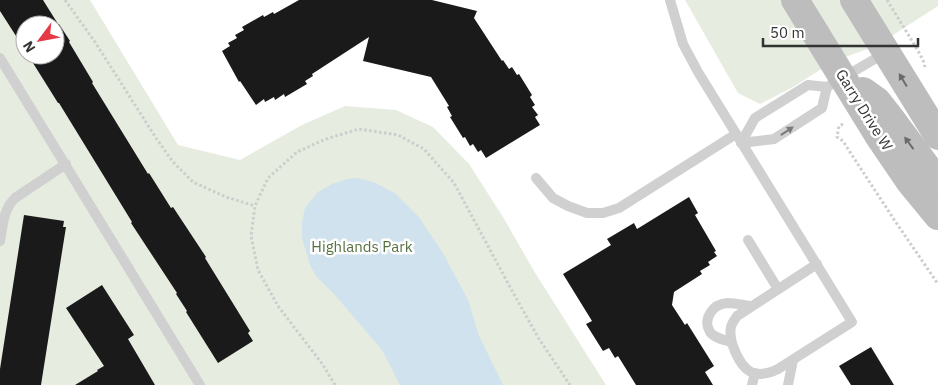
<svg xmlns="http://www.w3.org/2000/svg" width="938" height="385" viewBox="0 0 938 385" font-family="'IBM Plex Sans',sans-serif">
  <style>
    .green { fill: #e6ecdf; fill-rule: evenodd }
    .water { fill: #cfe2ee }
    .building { fill: #1a1a1a }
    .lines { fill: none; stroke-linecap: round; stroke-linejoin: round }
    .path { stroke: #cdcdcd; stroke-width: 3; stroke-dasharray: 2.5 2.5; stroke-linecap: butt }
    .service { stroke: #d0d0d0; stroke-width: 10 }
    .secondary { stroke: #bdbdbd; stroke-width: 28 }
    .oneway { fill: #6a6a6a }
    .oneway2 { fill: #7a7a7a }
    .labels { text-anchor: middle; stroke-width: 5; stroke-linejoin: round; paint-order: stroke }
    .street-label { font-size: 15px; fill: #333; stroke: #fff }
    .park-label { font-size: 15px; fill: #56703f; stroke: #fff }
  </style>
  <rect width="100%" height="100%" fill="#fff"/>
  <g class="green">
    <path d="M0 0H90L178 145 240 160 302 125 345 106 396 110 433 127 469 164 503 217 534 271 606 385H0ZM25 25H55V55H25Z"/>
    <path d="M685 0H938V6L876 46 834 61 793 87 760 104 738 93Z"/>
  </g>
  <path class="water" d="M358 178 373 182 395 193 418 216 443 253 468 300 479 336 503 385H400L382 350 335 295 317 277 310 265 302 238V222L305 208 318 192 332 184 348 179Z"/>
  <g class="building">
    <path d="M0 0H43L58 24H59L70 41 69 42 93 82 92 83 148 174 149 173 171 208 173 207 206 257 205 258 250 331 248 333 253 341 218 363 186 312 187 311 176 294 177 293 131 223 132 222 59 103H58L28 55H55V25H25V50L0 11Z"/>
    <path d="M299 0H432L477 11 474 18 502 61 503 60 509 69 512 67 517 75 519 74 532 95 530 97 535 105 532 107 538 115 535 117 540 125 486 158 481 150 478 152 473 144 470 146 465 137 463 138 450 117 452 116 447 107 449 106 431 77 363 61 369 37 312 74 313 76 305 81 307 84 285 97 284 94 275 100 274 97 265 102 264 99 256 105 240 81 239 82 222 51 230 46 228 43 237 38 235 35 244 30 242 27 263 15 264 17 273 12 274 14Z"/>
    <path d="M689 197 698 213 695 215 716 251 714 252 717 256 708 262 710 265 700 271 702 274 674 292 672 305 685 325 687 323 714 366 705 372 713 385H636L618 356 615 358 609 348 603 351 586 324 592 321 563 274 611 245 607 239 634 223 637 229Z"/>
    <path d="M24 215 64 221 63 227H66L62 252 41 385H0V369Z"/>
    <path d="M102 285 134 335 128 339 155 385H75L98 371 97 370 104 366 66 308Z"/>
    <path d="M871 347 894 385H851L839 366Z"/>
  </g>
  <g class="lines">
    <g class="path">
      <path d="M65 0 95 42 156 138 173 162 193 182 226 197 255 206"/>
      <path d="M887 0 917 49 923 60 925 67"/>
      <path d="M843 124 839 126 837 137 843 141 848 149 895 221 938 284"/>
      <path d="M335 385 323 365 278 306 258 270 251 236 255 206 268 178 297 152 326 139 359 129 398 135 424 149 454 183 510 287 539 339 570 385"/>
    </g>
    <g class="service">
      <path d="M670 0 683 44 698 72 852 322 778 369C770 373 760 376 751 372 739 366 728 340 731 327 732 323 735 319 737 316L817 264"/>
      <path d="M0 58 200 385"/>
      <path d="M741 143 755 118 808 85 827 87 885 53"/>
      <path d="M741 143 774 139 822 108 827 87"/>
      <path d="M536 178 553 198 568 206 587 213H603L619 208 736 134"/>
      <path d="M748 240 778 289"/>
      <path d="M0 241C3 225 3 210 15 198L66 164"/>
      <path d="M731 342C725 340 714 338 710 332 702 319 713 304 727 303 735 303 743 305 750 306"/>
      <path d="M752 385 755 373"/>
      <path d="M788 385 793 360"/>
    </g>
    <g class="secondary">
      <path d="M795 0 878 135 910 182 938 216"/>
      <path d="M854 0 938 136"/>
      <path d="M863 91 877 101 892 120 938 182"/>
    </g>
  </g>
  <defs><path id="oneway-solid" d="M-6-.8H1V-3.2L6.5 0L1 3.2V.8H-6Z" transform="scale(1.25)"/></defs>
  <g class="oneway">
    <use href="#oneway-solid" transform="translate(903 80) rotate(-121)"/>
    <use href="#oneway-solid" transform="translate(909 143) rotate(-126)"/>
  </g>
  <use class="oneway2" href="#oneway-solid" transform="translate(787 131) rotate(-33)"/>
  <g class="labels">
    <g class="street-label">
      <text transform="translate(864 110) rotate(58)" y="5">Garry Drive W</text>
    </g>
    <g class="park-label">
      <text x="362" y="252">Highlands Park</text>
    </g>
  </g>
  <g transform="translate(40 40) rotate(238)"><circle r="24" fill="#ffffff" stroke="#adadad"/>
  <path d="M0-4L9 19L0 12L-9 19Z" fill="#e63946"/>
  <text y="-8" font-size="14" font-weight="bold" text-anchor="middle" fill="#333333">N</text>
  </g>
  <path d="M763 38v8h155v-8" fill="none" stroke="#333333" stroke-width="2.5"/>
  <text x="770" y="38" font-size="15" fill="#333333" stroke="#ffffff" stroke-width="4" paint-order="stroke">50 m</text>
</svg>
